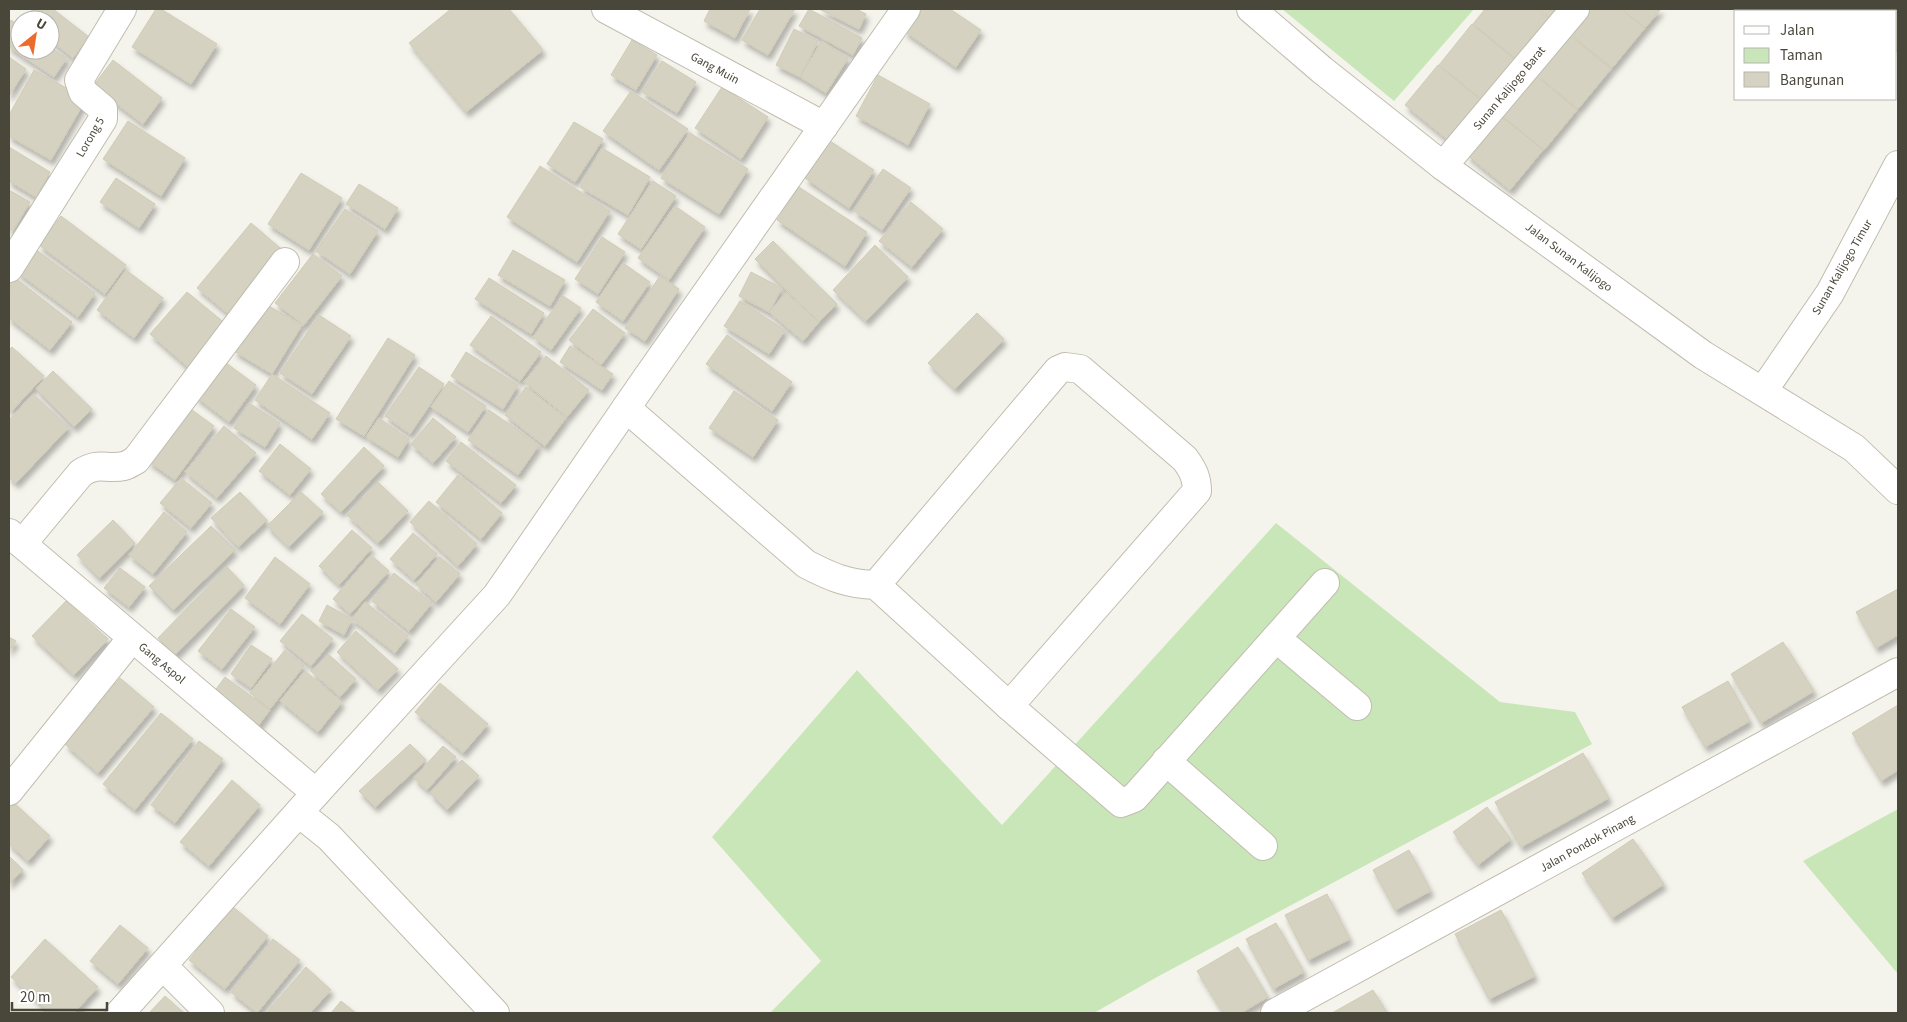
<svg xmlns="http://www.w3.org/2000/svg" width="1907" height="1022" viewBox="0 0 1907 1022" font-family="'Source Sans 3',sans-serif">
  <style>
    .green { fill: #c9e6b8 }
    .building { fill: #d6d2c2; stroke: #d0cbb5; filter: url(#shadow) }
    .lines { fill: none; stroke-linecap: round; stroke-linejoin: round }
    .minor-casing { stroke: #c0bdaf; stroke-width: 30 }
    .minor { stroke: #fff; stroke-width: 28 }
    .labels { text-anchor: middle; stroke-width: 4; stroke-linejoin: round; paint-order: stroke }
    .street-label { font-size: 12px; fill: #49463a; stroke: #fff }
  </style>
  <defs>
    <filter id="shadow"><feDropShadow dx="3" dy="5.5" stdDeviation="2.5" flood-color="#0004"/></filter>
  </defs>
  <rect width="100%" height="100%" fill="#f5f4ec"/>
  <g class="green">
    <path d="M1282 9H1474L1394 101Z"/>
    <path d="M1276 523 1500 702 1575 712 1592 744 1157 977 1094 1013H770L821 961 712 837 857 670 1002 825Z"/>
    <path d="M1898 809V974L1803 861Z"/>
  </g>
  <g class="building">
    <path d="M33 9H53L89 37 73 58 50 40V20H24Z"/>
    <path d="M156 9H161L217 44 191 84 132 47Z"/>
    <path d="M451 9H509L543 50 466 112 409 43Z"/>
    <path d="M710 9H750L735 38 704 21Z"/>
    <path d="M760 9H795L768 55 742 40Z"/>
    <path d="M809 9 862 38 853 55 799 26Z"/>
    <path d="M819 9H856L866 14 859 29Z"/>
    <path d="M920 9H950L981 30 956 67 904 31Z"/>
    <path d="M1485 9H1537L1549 19 1516 59 1473 24Z"/>
    <path d="M1538 9H1558L1550 18Z"/>
    <path d="M1589 9H1621L1645 28 1612 68 1569 33Z"/>
    <path d="M1622 9H1661L1645 28Z"/>
    <path d="M1858 9H1887L1885 11H1861Z"/>
    <path d="M1896 9H1898V53L1896 51V11H1894Z"/>
    <path d="M11 20 20 26V50H50V47L67 58 54 77 9 47V22Z"/>
    <path d="M1472 24 1515 60 1482 100 1439 65Z"/>
    <path d="M794 29 818 41 800 77 776 65Z"/>
    <path d="M1568 34 1611 69 1578 109 1535 73Z"/>
    <path d="M632 40 657 55 636 90 611 75Z"/>
    <path d="M822 41 848 58 826 93 800 77Z"/>
    <path d="M9 57 26 69 9 96Z"/>
    <path d="M113 60 162 98 143 124 93 86Z"/>
    <path d="M662 61 696 82 677 113 642 92Z"/>
    <path d="M1438 65 1481 100 1448 140 1405 105Z"/>
    <path d="M34 70 86 99 51 160 9 136V115Z"/>
    <path d="M1534 74 1577 110 1544 150 1501 115Z"/>
    <path d="M878 75 930 104 908 145 856 116Z"/>
    <path d="M722 87 768 117 741 159 695 128Z"/>
    <path d="M631 91 688 129 659 170 603 131Z"/>
    <path d="M1500 115 1543 150 1510 190 1467 155Z"/>
    <path d="M128 121 185 158 161 196 103 159Z"/>
    <path d="M574 122 603 139 575 182 547 164Z"/>
    <path d="M690 133 748 169 719 214 661 178Z"/>
    <path d="M830 141 874 170 849 208 805 178Z"/>
    <path d="M9 147 50 172 36 197 9 181Z"/>
    <path d="M602 148 650 177 628 215 580 187Z"/>
    <path d="M540 166 610 211 577 262 507 217Z"/>
    <path d="M883 169 911 188 882 230 854 211Z"/>
    <path d="M301 173 342 198 309 250 268 224Z"/>
    <path d="M116 178 155 204 139 228 100 202Z"/>
    <path d="M653 181 676 196 641 249 618 234Z"/>
    <path d="M359 184 398 208 385 229 346 204Z"/>
    <path d="M799 187 867 232 845 266 777 220Z"/>
    <path d="M9 190 30 202 13 231 9 229Z"/>
    <path d="M911 202 943 229 912 267 879 241Z"/>
    <path d="M675 206 705 227 669 280 638 258Z"/>
    <path d="M345 209 378 231 350 274 316 251Z"/>
    <path d="M61 216 126 265 105 294 39 245Z"/>
    <path d="M251 223 285 252 231 316 197 288Z"/>
    <path d="M602 237 625 252 598 294 575 279Z"/>
    <path d="M773 241 837 304 819 322 755 259Z"/>
    <path d="M875 245 908 277 866 321 833 290Z"/>
    <path d="M35 249 95 293 78 317 17 272Z"/>
    <path d="M513 250 565 280 550 306 498 275Z"/>
    <path d="M313 254 342 276 304 325 275 303Z"/>
    <path d="M623 263 650 282 623 321 596 302Z"/>
    <path d="M126 270 163 298 134 338 97 310Z"/>
    <path d="M751 272 782 288 769 312 739 296Z"/>
    <path d="M10 274 72 322 50 350 9 318Z"/>
    <path d="M660 276 679 289 645 341 625 328Z"/>
    <path d="M489 278 544 313 531 334 475 299Z"/>
    <path d="M187 292 227 325 189 368 150 334Z"/>
    <path d="M786 293 819 322 803 341 769 312Z"/>
    <path d="M563 296 581 308 551 350 533 337Z"/>
    <path d="M740 301 785 330 769 354 724 326Z"/>
    <path d="M262 302 302 325 272 374 234 351Z"/>
    <path d="M593 309 625 333 601 365 569 340Z"/>
    <path d="M977 313 1004 339 955 389 928 363Z"/>
    <path d="M319 315 351 336 312 394 280 373Z"/>
    <path d="M491 316 541 352 520 381 470 345Z"/>
    <path d="M727 335 792 382 772 411 706 364Z"/>
    <path d="M388 338 415 355 364 436 336 419Z"/>
    <path d="M570 346 613 374 602 390 560 362Z"/>
    <path d="M12 347 44 376 9 414V350Z"/>
    <path d="M466 352 518 385 503 409 451 376Z"/>
    <path d="M546 356 589 390 567 417 524 382Z"/>
    <path d="M222 360 256 385 229 422 195 396Z"/>
    <path d="M419 367 444 384 410 434 385 416Z"/>
    <path d="M53 371 92 409 74 427 36 389Z"/>
    <path d="M272 374 330 413 312 439 255 400Z"/>
    <path d="M449 381 486 406 468 432 431 407Z"/>
    <path d="M526 387 566 418 545 446 505 415Z"/>
    <path d="M734 391 778 420 753 457 709 428Z"/>
    <path d="M33 394 69 427 16 483 9 477V420Z"/>
    <path d="M249 403 280 423 265 447 234 428Z"/>
    <path d="M188 407 214 426 175 480 148 461Z"/>
    <path d="M489 410 539 445 518 475 468 440Z"/>
    <path d="M379 418 409 439 398 457 366 437Z"/>
    <path d="M433 418 456 437 433 463 411 444Z"/>
    <path d="M224 426 256 453 217 498 185 472Z"/>
    <path d="M461 442 516 485 501 503 446 461Z"/>
    <path d="M280 444 311 469 290 495 259 471Z"/>
    <path d="M364 447 384 466 341 512 321 494Z"/>
    <path d="M458 475 502 513 481 539 436 502Z"/>
    <path d="M181 478 212 503 191 528 160 503Z"/>
    <path d="M378 482 408 511 378 543 347 515Z"/>
    <path d="M240 492 267 520 238 547 211 518Z"/>
    <path d="M301 492 323 512 289 547 267 526Z"/>
    <path d="M429 501 477 544 458 566 410 522Z"/>
    <path d="M164 512 187 532 153 574 129 555Z"/>
    <path d="M113 520 135 543 99 578 77 555Z"/>
    <path d="M211 526 235 550 173 610 149 586Z"/>
    <path d="M352 530 372 548 339 585 319 566Z"/>
    <path d="M413 533 437 554 414 580 390 559Z"/>
    <path d="M371 555 389 571 350 614 333 599Z"/>
    <path d="M275 557 310 584 280 624 245 598Z"/>
    <path d="M440 557 460 574 436 602 416 584Z"/>
    <path d="M227 567 244 585 175 655 158 638Z"/>
    <path d="M120 568 145 587 129 607 104 588Z"/>
    <path d="M394 573 432 603 409 631 372 601Z"/>
    <path d="M1898 589V635L1876 648 1856 612Z"/>
    <path d="M66 601 108 639 74 675 32 636Z"/>
    <path d="M365 602 408 636 395 653 352 619Z"/>
    <path d="M327 605 352 619 344 635 319 621Z"/>
    <path d="M231 609 255 627 222 669 198 651Z"/>
    <path d="M302 614 333 639 311 666 280 641Z"/>
    <path d="M356 631 398 669 378 690 337 652Z"/>
    <path d="M9 637 16 641 9 651Z"/>
    <path d="M1783 642 1814 691 1761 723 1731 674Z"/>
    <path d="M251 645 272 659 251 688 231 674Z"/>
    <path d="M285 650 304 666 270 709 250 693Z"/>
    <path d="M328 654 356 679 340 697 311 671Z"/>
    <path d="M305 671 342 702 318 732 280 701Z"/>
    <path d="M225 677 270 710 253 733 208 700Z"/>
    <path d="M120 678 154 707 98 773 65 744Z"/>
    <path d="M1728 681 1750 721 1705 747 1682 707Z"/>
    <path d="M440 683 488 724 463 753 415 712Z"/>
    <path d="M1898 705V770L1881 781 1852 733Z"/>
    <path d="M161 713 193 739 135 810 103 784Z"/>
    <path d="M199 741 223 759 175 823 151 805Z"/>
    <path d="M410 744 426 760 375 807 359 791Z"/>
    <path d="M443 746 456 757 427 790 414 778Z"/>
    <path d="M1583 753 1609 798 1521 847 1495 802Z"/>
    <path d="M462 760 479 776 447 810 430 793Z"/>
    <path d="M232 780 260 805 209 866 180 842Z"/>
    <path d="M12 801 50 836 28 861 9 844V804Z"/>
    <path d="M1487 807 1511 839 1478 865 1453 832Z"/>
    <path d="M1633 839 1664 884 1612 918 1582 873Z"/>
    <path d="M1409 850 1431 891 1395 910 1373 870Z"/>
    <path d="M9 856 23 870 9 884Z"/>
    <path d="M1327 894 1350 939 1308 960 1285 915Z"/>
    <path d="M232 906 268 936 225 989 189 960Z"/>
    <path d="M1501 910 1535 976 1489 999 1455 934Z"/>
    <path d="M1276 923 1304 972 1273 989 1246 939Z"/>
    <path d="M120 925 148 948 118 984 90 961Z"/>
    <path d="M45 939 98 987 74 1013H50L11 977Z"/>
    <path d="M273 939 300 960 257 1013 231 992Z"/>
    <path d="M1238 947 1268 997 1241 1013H1223L1197 971Z"/>
    <path d="M306 967 331 990 310 1013H266Z"/>
    <path d="M1373 990 1387 1013H1332Z"/>
    <path d="M165 996 184 1013H149Z"/>
    <path d="M341 1001 356 1013H331Z"/>
  </g>
  <g class="lines">
    <g class="minor-casing">
      <g id="minor">
        <path d="M606 9 824 126"/>
        <path d="M1251 9 1322 70 1443 166 1703 355 1854 448 1898 490"/>
        <path d="M1443 166 1575 9"/>
        <path d="M9 268 103 119V109L83 92 79 80 122 9"/>
        <path d="M1763 391 1830 293 1898 165"/>
        <path d="M626 408 806 564C831 577 847 584 876 585L1058 370 1065 367 1080 369 1185 459C1193 470 1197 478 1197 491L1009 706 876 585"/>
        <path d="M9 533 316 793"/>
        <path d="M22 544 81 473C99 461 106 470 124 466 128 465 132 462 136 460L285 262"/>
        <path d="M1276 638 1357 706"/>
        <path d="M1009 706 1121 803 1134 798 1325 583"/>
        <path d="M1166 761 1263 846"/>
        <path d="M9 791 132 638"/>
        <path d="M299 813 329 837 495 1013"/>
        <path d="M163 966 210 1013"/>
        <path d="M120 1013 316 793 497 595 644 382 906 9"/>
        <path d="M1275 1013 1898 672"/>
      </g>
    </g>
    <use href="#minor" class="minor"/>
  </g>
  <g class="labels">
    <g class="street-label">
      <text transform="translate(715 68) rotate(28)" y="4">Gang Muin</text>
      <text transform="translate(1509 88) rotate(-50)" y="4">Sunan Kalijogo Barat</text>
      <text transform="translate(90 137) rotate(-60)" y="4">Lorong 5</text>
      <text transform="translate(1569 257) rotate(37)" y="4">Jalan Sunan Kalijogo</text>
      <text transform="translate(1842 267) rotate(-60)" y="4">Sunan Kalijogo Timur</text>
      <text transform="translate(162 663) rotate(40)" y="4">Gang Aspol</text>
      <text transform="translate(1587 843) rotate(-29)" y="4">Jalan Pondok Pinang</text>
    </g>
  </g>
  <rect width="1907" height="1022" fill="none" stroke="#49463a" stroke-width="20"/>
  <rect x="1734" y="10" width="162" height="90" fill="#ffffff" stroke="#b6b5b0"/>
  <rect x="1744" y="26" width="25" height="8" fill="#ffffff" stroke="#b6b5b0"/>
  <text x="1780" y="35" font-size="15" fill="#49463a">Jalan</text>
  <rect x="1744" y="48" width="25" height="15" fill="#c9e6b8" stroke="#b6b5b0"/>
  <text x="1780" y="60" font-size="15" fill="#49463a">Taman</text>
  <rect x="1744" y="72" width="25" height="15" fill="#d6d2c2" stroke="#b6b5b0"/>
  <text x="1780" y="85" font-size="15" fill="#49463a">Bangunan</text>
  <g transform="translate(35 35) rotate(30)"><circle r="24" fill="#ffffff" stroke="#b6b5b0"/>
  <path d="M0-4L9 19L0 12L-9 19Z" fill="#ec6c2c"/>
  <text y="-8" font-size="14" font-weight="bold" text-anchor="middle" fill="#49463a">U</text>
  </g>
  <path d="M12 1002v8h95v-8" fill="none" stroke="#49463a" stroke-width="2.5"/>
  <text x="20" y="1002" font-size="15" fill="#49463a" stroke="#ffffff" stroke-width="4" paint-order="stroke">20 m</text>
</svg>
